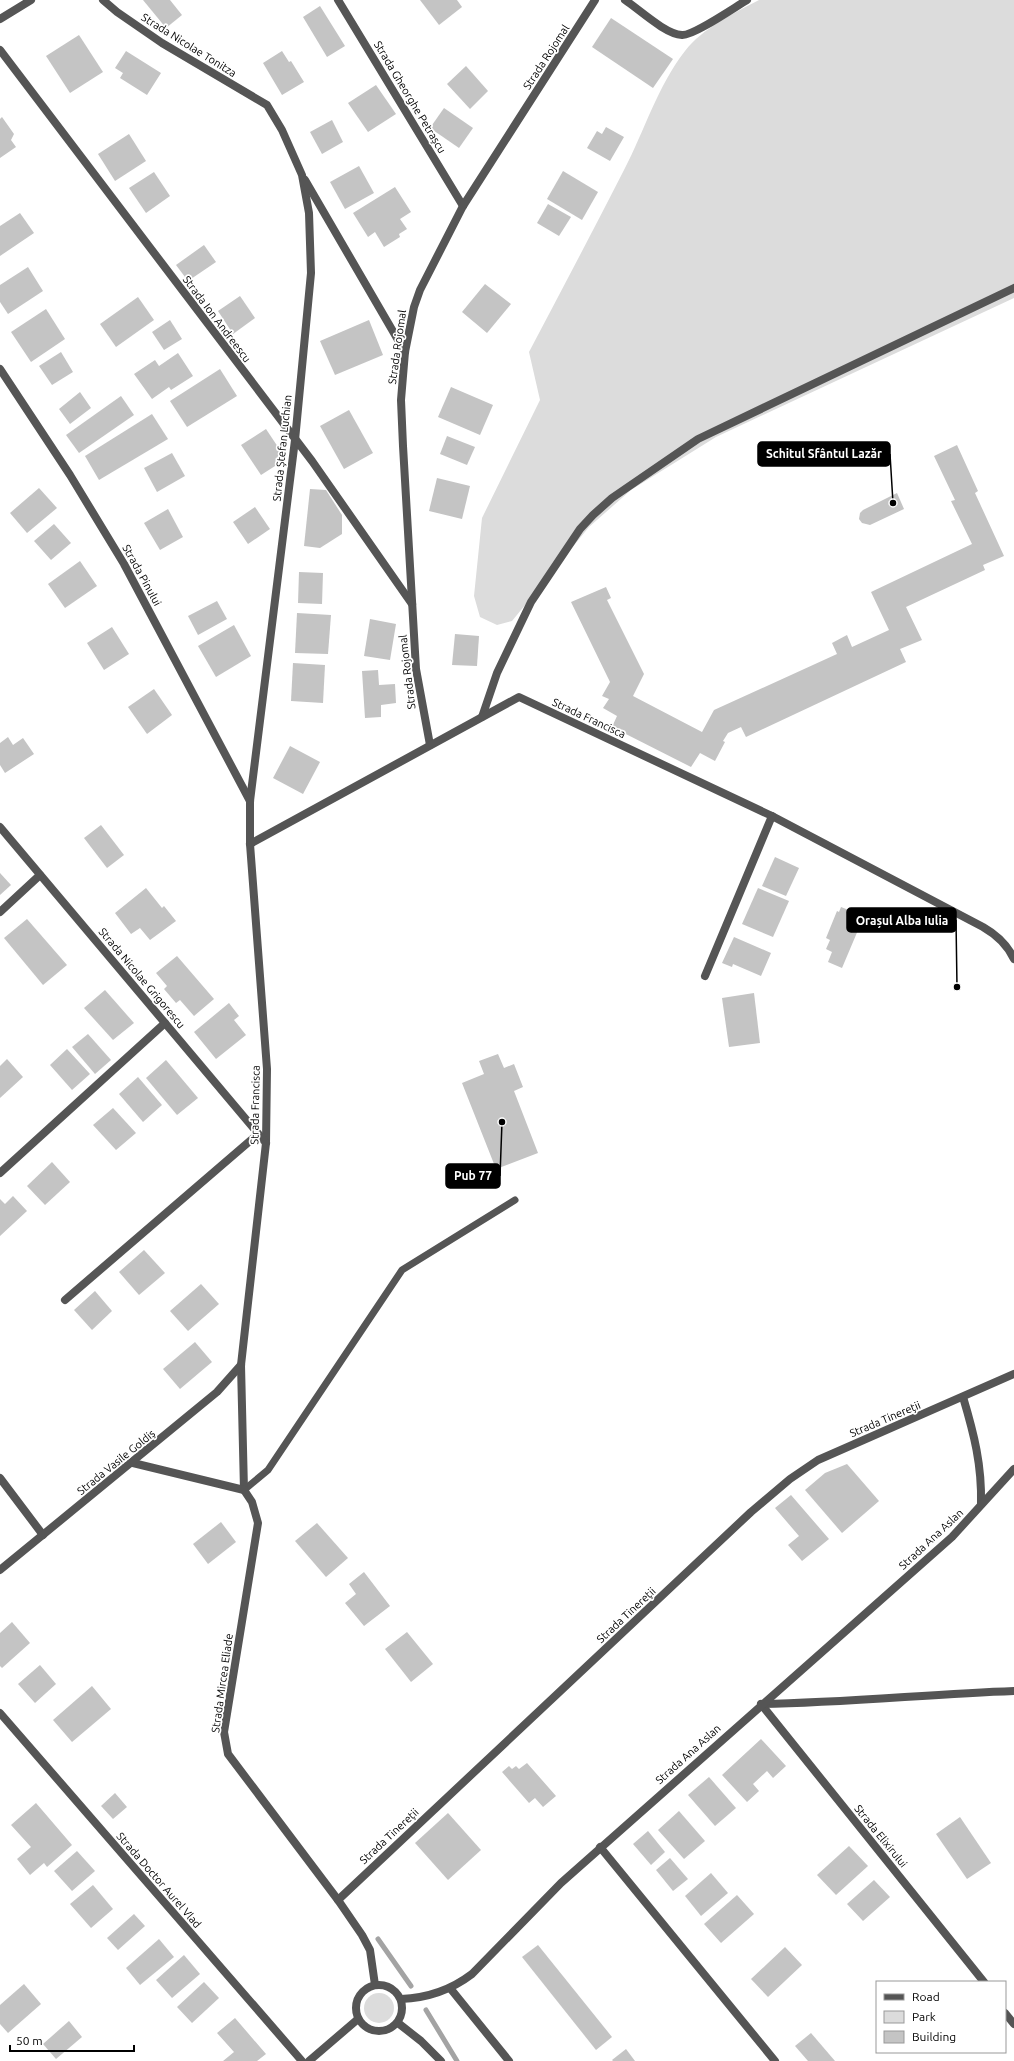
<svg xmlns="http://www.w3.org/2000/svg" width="1014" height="2061" viewBox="0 0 1014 2061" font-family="Ubuntu,sans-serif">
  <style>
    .green { fill: #dcdcdc }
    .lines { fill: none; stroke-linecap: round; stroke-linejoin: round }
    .stream { stroke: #a3a3a3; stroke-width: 5 }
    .building { fill: #c4c4c4 }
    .lane { stroke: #555; stroke-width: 7 }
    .street { stroke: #555; stroke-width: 8 }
    .labels { text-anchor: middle; stroke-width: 3.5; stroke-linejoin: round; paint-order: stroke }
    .street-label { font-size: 11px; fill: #000; stroke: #fff }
    .leader { fill: none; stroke: #000; stroke-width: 1.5 }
    .callout-dot { fill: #000; stroke: #fff; stroke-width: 1.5 }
    .callout { fill: #000; stroke: #000; stroke-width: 1.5 }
    .callout-label { font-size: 12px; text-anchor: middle; font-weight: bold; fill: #fff }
  </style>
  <rect width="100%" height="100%" fill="#fff"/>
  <g class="green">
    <path d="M759 0H1014V298L716 437 631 490 589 527 512 621 497 625 480 617 474 596 482 518 540 400 529 352C561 291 593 231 624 170 645 130 657 87 685 51 703 28 734 13 759 0Z"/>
    <circle cx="379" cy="2008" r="15"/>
  </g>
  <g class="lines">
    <g class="stream">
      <path d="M378 1939 411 1986"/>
      <path d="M426 2010 457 2061"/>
    </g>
  </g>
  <g class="building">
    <path d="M143 0H170L182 15 166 28Z"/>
    <path d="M420 0H457L462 7 439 25Z"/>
    <path d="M320 6 345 46 327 57 303 17Z"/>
    <path d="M611 18 673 59 653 88 592 47Z"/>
    <path d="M79 35 103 72 70 93 46 56Z"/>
    <path d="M126 51 161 73 147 95 120 78 123 73 115 68Z"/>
    <path d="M282 51 289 62 291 61 304 82 282 95 263 63Z"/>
    <path d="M466 66 488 91 470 109 447 84Z"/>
    <path d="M376 85 396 114 368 132 348 103Z"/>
    <path d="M444 108 473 128 459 148 430 128Z"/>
    <path d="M2 117 14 134 11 140 16 147 0 158V119Z"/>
    <path d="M332 120 343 142 322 154 310 132Z"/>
    <path d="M606 127 624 137 610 161 587 148 597 131 602 134Z"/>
    <path d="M129 134 146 161 115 181 98 154Z"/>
    <path d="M359 166 374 193 345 209 330 182Z"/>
    <path d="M563 171 598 192 582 220 547 199Z"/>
    <path d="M154 172 170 196 146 213 129 188Z"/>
    <path d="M395 187 411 212 400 219 407 229 399 234 400 237 384 247 375 232 368 237 353 213Z"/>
    <path d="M548 204 571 217 559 236 537 223Z"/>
    <path d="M20 213 34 233 0 256V226Z"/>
    <path d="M204 245 216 262 188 281 176 265Z"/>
    <path d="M28 267 43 291 8 314 0 302V285Z"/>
    <path d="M485 284 511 304 487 333 462 312Z"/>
    <path d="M240 296 255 318 233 334 218 311Z"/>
    <path d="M138 297 154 320 116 347 100 324Z"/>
    <path d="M46 309 65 339 31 362 11 332Z"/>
    <path d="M170 320 182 339 164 350 152 332Z"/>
    <path d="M369 320 383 355 335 375 320 341Z"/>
    <path d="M61 352 73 372 52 385 39 366Z"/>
    <path d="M178 353 193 376 171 390 169 387 152 399 134 374 155 360 159 366Z"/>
    <path d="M220 369 237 396 187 427 170 401Z"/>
    <path d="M451 387 493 405 480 435 438 417Z"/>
    <path d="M80 392 91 408 70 424 59 409Z"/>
    <path d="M121 396 134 415 79 453 66 435Z"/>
    <path d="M349 410 373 453 344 469 320 426Z"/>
    <path d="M152 414 168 439 99 480 85 456Z"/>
    <path d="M266 429 286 459 261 475 241 445Z"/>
    <path d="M447 436 475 447 467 465 440 454Z"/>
    <path d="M957 445 978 491 975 493 1004 556 983 565 985 570 906 607 922 640 900 649 906 662 746 737 741 727 728 733 723 741 725 742 715 761 700 753 691 767 612 727 617 716 603 708 609 699 602 696 610 682 571 602 606 587 611 598 607 600 644 674 633 696 702 732 714 710 837 654 832 643 847 635 852 647 889 630 871 592 972 544 951 501 955 500 934 456Z"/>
    <path d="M172 453 185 476 157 492 144 468Z"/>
    <path d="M437 478 470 486 462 519 429 511Z"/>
    <path d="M39 488 57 508 27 533 10 513Z"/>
    <path d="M310 489 326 490 342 515V534L320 548 304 546Z"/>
    <path d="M897 493 904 509 870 525 862 523 859 519 860 513 863 510Z"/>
    <path d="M255 507 270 529 248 544 233 522Z"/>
    <path d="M168 509 183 537 160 550 144 523Z"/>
    <path d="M54 524 71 543 51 560 34 541Z"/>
    <path d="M80 561 97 586 65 608 48 584Z"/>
    <path d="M299 572 323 573 322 604 298 603Z"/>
    <path d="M217 601 227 619 198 635 188 616Z"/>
    <path d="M297 613 331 615 328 654 295 653Z"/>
    <path d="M370 619 396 624 390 660 364 656Z"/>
    <path d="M234 625 251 656 216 677 198 646Z"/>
    <path d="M112 627 129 654 104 670 87 643Z"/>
    <path d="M455 634 479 636 477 666 452 665Z"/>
    <path d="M293 663 325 665 323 703 291 701Z"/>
    <path d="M378 670 379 685 395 684 396 703 381 705V717L365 718 362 671Z"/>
    <path d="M154 689 172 715 147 734 128 707Z"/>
    <path d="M8 737 13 745 23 738 34 754 5 773 0 765V743Z"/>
    <path d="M290 746 320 762 303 794 273 778Z"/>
    <path d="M101 825 124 855 107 868 84 838Z"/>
    <path d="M775 857 799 868 786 896 762 886Z"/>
    <path d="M0 873 11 885 0 895Z"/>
    <path d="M146 888 162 908 164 906 176 921 150 940 140 928 131 934 115 913Z"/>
    <path d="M758 888 789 901 773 937 742 924Z"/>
    <path d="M841 907 864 916 842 968 828 962 832 952 826 949 830 940 826 938 837 911 839 912Z"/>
    <path d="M27 919 67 965 43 985 4 938Z"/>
    <path d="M734 937 771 953 761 976 733 964 732 967 722 963Z"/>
    <path d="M177 956 214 999 194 1016 180 1000 176 1003 164 989 167 986 156 973Z"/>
    <path d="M105 990 134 1023 113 1040 84 1008Z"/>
    <path d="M754 993 760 1043 729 1047 722 998Z"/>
    <path d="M229 1003 239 1016 234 1020 246 1035 216 1059 194 1032Z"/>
    <path d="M88 1034 111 1060 95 1074 72 1047Z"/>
    <path d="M67 1049 90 1074 72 1090 50 1065Z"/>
    <path d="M498 1054 504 1068 514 1064 523 1087 514 1091 538 1153 496 1169 462 1083 484 1074 479 1061Z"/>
    <path d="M7 1059 23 1077 0 1098V1066Z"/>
    <path d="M166 1060 198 1098 177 1115 146 1078Z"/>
    <path d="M138 1077 162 1105 143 1122 119 1094Z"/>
    <path d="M113 1108 136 1133 116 1150 93 1125Z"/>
    <path d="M52 1162 70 1182 45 1205 27 1186Z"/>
    <path d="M13 1196 27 1211 0 1236V1199L5 1204Z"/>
    <path d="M144 1250 165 1273 139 1295 119 1272Z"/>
    <path d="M201 1284 219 1304 188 1331 170 1311Z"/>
    <path d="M95 1291 112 1311 92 1330 74 1310Z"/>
    <path d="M195 1342 212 1362 180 1389 163 1369Z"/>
    <path d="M847 1464 879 1501 842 1533 805 1490 825 1473Z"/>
    <path d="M791 1495 829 1539 802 1561 788 1545 799 1536 775 1508Z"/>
    <path d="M221 1522 236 1542 208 1564 193 1544Z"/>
    <path d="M317 1523 348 1558 326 1577 295 1541Z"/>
    <path d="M364 1572 390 1606 364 1626 345 1603 356 1594 349 1584Z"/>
    <path d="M12 1622 30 1643 2 1668 0 1666V1633Z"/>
    <path d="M407 1632 433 1664 411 1682 385 1649Z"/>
    <path d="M40 1665 56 1684 35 1703 18 1684Z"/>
    <path d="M92 1686 111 1709 72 1742 53 1720Z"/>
    <path d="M761 1739 786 1766 773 1778 767 1771 753 1784 759 1791 747 1802 722 1775Z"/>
    <path d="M527 1763 556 1796 543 1807 535 1798 529 1803 502 1772 509 1766 512 1769 516 1766 519 1769Z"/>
    <path d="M709 1777 736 1808 715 1826 688 1795Z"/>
    <path d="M115 1793 127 1807 113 1819 101 1806Z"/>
    <path d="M36 1803 72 1845 47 1867 44 1863 30 1875 17 1859 31 1847 11 1825Z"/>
    <path d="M679 1811 705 1841 684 1859 658 1830Z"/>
    <path d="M448 1813 481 1850 448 1880 415 1843Z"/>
    <path d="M960 1817 991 1863 967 1879 936 1834Z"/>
    <path d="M648 1831 665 1852 651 1865 633 1844Z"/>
    <path d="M849 1846 868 1866 836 1895 817 1875Z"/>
    <path d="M77 1851 95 1871 72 1891 54 1871Z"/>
    <path d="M670 1858 688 1879 673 1891 656 1870Z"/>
    <path d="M711 1873 728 1893 701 1916 685 1896Z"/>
    <path d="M874 1880 890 1897 863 1921 847 1904Z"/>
    <path d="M93 1885 113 1909 91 1928 70 1904Z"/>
    <path d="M737 1895 754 1914 721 1943 704 1924Z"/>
    <path d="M134 1914 145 1926 118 1950 107 1938Z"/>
    <path d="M159 1939 174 1957 140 1985 126 1968Z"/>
    <path d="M538 1945 612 2037 596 2050 522 1957Z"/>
    <path d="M785 1947 802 1965 768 1997 751 1979Z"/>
    <path d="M184 1955 200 1974 172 1998 156 1980Z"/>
    <path d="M204 1982 219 1998 192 2023 177 2007Z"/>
    <path d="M24 1984 41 2004 8 2033 0 2024V2005Z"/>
    <path d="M235 2018 266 2054 257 2061H223L234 2052 217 2033Z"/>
    <path d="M69 2021 82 2037 56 2059 43 2044Z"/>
    <path d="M811 2033 835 2061H808L795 2046Z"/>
    <path d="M626 2049 635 2061H613L612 2060Z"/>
  </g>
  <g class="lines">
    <path class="lane" d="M244 1490 268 1470 402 1270 515 1200"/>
    <g class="street">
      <path d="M103 0 117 12 162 43 267 105 282 130 302 175 309 213 311 273 295 440 250 801V844L267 1069 266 1143 241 1365 244 1490 252 1502 258 1523 224 1732 228 1754 338 1900 362 1935 370 1950 375 1985"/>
      <path d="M338 0 463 206"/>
      <path d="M625 0C640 10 665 34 682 35 693 36 735 7 747 0"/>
      <path d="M0 19 31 0"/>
      <path d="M0 50 312 461 412 604"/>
      <path d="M305 180 405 352"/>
      <path d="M0 369 70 475 124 564 250 801"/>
      <path d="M482 717 497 673 531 602 580 529 593 515 612 498 698 439 1014 288"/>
      <path d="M430 745 416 669 403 446 401 400 405 352 414 307 420 290 463 206 595 0"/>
      <path d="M0 827 266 1143"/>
      <path d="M250 844 519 697 772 816 983 927C997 935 1007 944 1014 959"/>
      <path d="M0 912 40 875"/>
      <path d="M705 976 772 816"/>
      <path d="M0 1173 165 1023"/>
      <path d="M65 1300 258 1134"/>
      <path d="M963 1397C974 1434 982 1465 981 1504"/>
      <path d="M133 1463 244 1490"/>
      <path d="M0 1478 43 1535"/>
      <path d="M0 1570 217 1392 241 1365"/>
      <path d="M761 1704 984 1982"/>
      <path d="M761 1704C845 1703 929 1694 1014 1691"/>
      <path d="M0 1713 302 2061"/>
      <path d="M600 1847 775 2061"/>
      <path d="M338 1900 751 1512 790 1479 818 1460 1014 1374"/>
      <circle cx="379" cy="2008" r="23"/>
      <path d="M450 1988 509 2061"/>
      <path d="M401 1999C427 1998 451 1990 472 1974L561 1883 952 1537 1014 1469"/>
      <path d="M1005 2013 1014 2024"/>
      <path d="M398 2023 421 2041 441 2061"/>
      <path d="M309 2061 358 2019"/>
    </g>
  </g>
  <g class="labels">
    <g class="street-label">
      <text transform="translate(189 45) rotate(32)" y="4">Strada Nicolae Tonitza</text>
      <text transform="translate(546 57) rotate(-57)" y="4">Strada Rojomal</text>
      <text transform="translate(410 97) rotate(59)" y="4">Strada Gheorghe Petrașcu</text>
      <text transform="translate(217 319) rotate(53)" y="4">Strada Ion Andreescu</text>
      <text transform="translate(397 347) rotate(-82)" y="4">Strada Rojomal</text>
      <text transform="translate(282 448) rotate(-84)" y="4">Strada Ștefan Luchian</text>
      <text transform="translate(142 575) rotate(61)" y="4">Strada Pinului</text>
      <text transform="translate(407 672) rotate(-97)" y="4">Strada Rojomal</text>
      <text transform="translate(589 718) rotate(25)" y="4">Strada Francisca</text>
      <text transform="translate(142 978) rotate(50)" y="4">Strada Nicolae Grigorescu</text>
      <text transform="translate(255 1105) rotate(-89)" y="4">Strada Francisca</text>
      <text transform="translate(885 1419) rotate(-23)" y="4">Strada Tinereții</text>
      <text transform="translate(116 1462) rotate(-39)" y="4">Strada Vasile Goldiș</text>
      <text transform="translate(931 1539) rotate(-43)" y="4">Strada Ana Aslan</text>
      <text transform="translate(626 1615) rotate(-43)" y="4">Strada Tinereții</text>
      <text transform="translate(222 1683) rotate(-82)" y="4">Strada Mircea Eliade</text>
      <text transform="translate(688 1754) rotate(-42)" y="4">Strada Ana Aslan</text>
      <text transform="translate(389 1836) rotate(-43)" y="4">Strada Tinereții</text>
      <text transform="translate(881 1836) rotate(51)" y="4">Strada Elixirului</text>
      <text transform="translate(159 1880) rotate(49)" y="4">Strada Doctor Aurel Vlad</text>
    </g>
  </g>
  <path class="leader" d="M893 503L890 454M957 987L956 920M502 1122L500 1176"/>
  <g class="callout-dot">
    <circle cx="893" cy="503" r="4"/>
    <circle cx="957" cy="987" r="4"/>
    <circle cx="502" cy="1122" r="4"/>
  </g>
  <g class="callout">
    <rect x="758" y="442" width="132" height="24" rx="4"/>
    <rect x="847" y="908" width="109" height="24" rx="4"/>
    <rect x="446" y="1164" width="54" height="24" rx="4"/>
  </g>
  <g class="callout-label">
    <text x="824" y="458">Schitul Sfântul Lazăr</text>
    <text x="902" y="925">Orașul Alba Iulia</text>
    <text x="473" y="1180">Pub 77</text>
  </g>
  <rect x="876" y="1981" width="130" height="72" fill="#ffffff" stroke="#999999"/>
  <rect x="884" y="1994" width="20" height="6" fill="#555555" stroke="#999999"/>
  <text x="912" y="2001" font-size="12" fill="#000000">Road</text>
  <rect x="884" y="2011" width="20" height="12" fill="#dcdcdc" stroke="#999999"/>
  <text x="912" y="2021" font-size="12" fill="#000000">Park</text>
  <rect x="884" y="2031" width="20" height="12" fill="#c4c4c4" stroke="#999999"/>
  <text x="912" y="2041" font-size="12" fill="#000000">Building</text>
  <path d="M10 2045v6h124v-6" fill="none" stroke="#000000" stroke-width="2"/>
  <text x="16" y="2045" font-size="12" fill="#000000" stroke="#ffffff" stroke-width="3" paint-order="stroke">50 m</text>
</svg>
